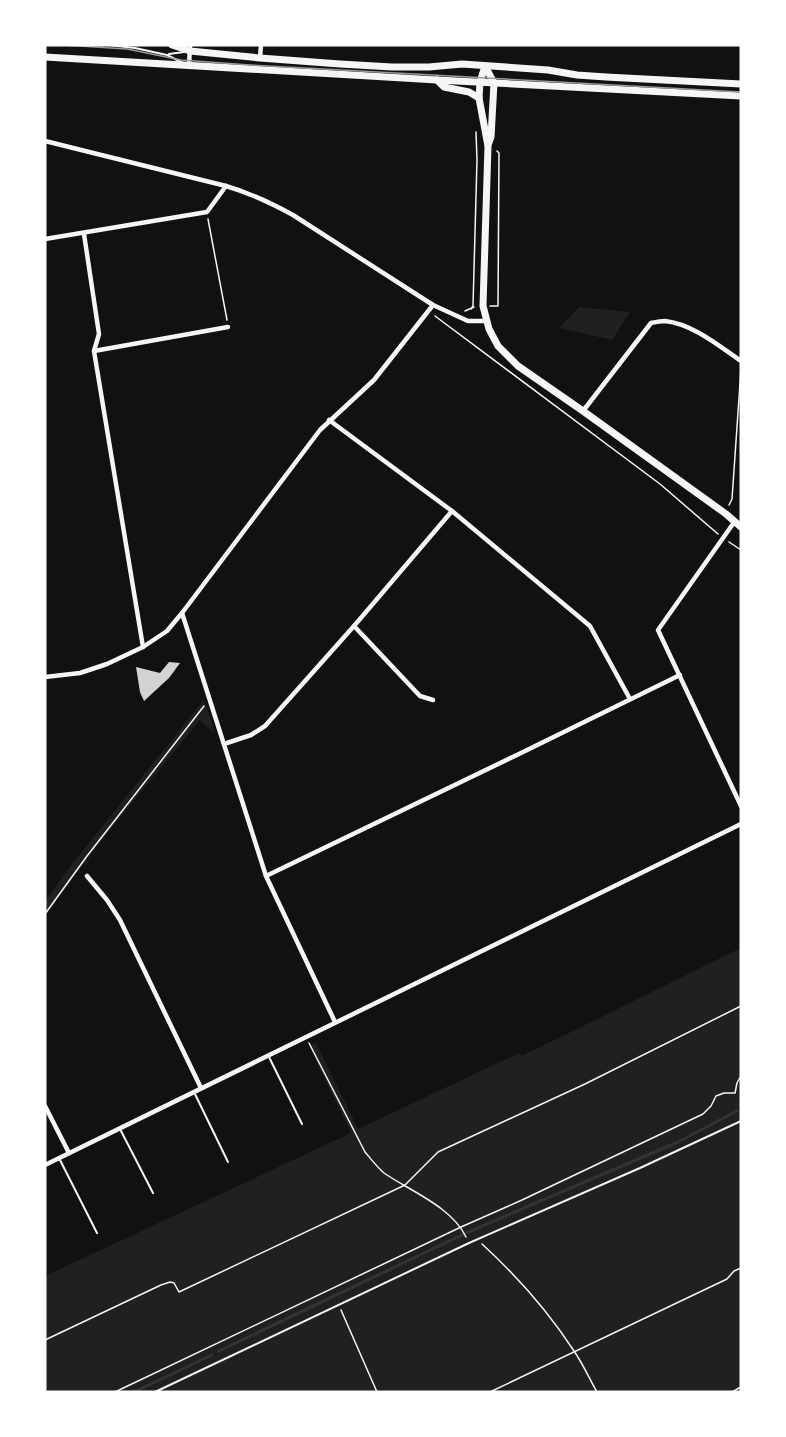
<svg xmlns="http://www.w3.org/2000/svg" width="786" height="1437" viewBox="0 0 786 1437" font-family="'Varela Round',sans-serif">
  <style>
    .green { fill: #202020 }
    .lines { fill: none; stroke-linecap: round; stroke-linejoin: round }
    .stream { stroke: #333; stroke-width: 3 }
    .building { fill: #d3d3d3 }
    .path { stroke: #f5f5f5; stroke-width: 1.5 }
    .service { stroke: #f5f5f5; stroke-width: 2 }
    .minor { stroke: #f5f5f5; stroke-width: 4.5 }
    .secondary { stroke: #f5f5f5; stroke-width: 7 }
    .tram { stroke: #9a9a9a; stroke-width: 1.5 }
  </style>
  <rect width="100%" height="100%" fill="#111"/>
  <g class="green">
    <path d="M579 307 630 312 612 340 559 328Z"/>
    <path d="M204 700 212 721 214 733 200 720 113 826 45 915V901L72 864Z"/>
    <path d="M741 948V1392H45V1276L351 1133 309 1046 316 1043 358 1129 519 1053 522 1056Z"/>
  </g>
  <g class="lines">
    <g class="stream">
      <path d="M219 1351 466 1233 678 1142 737 1111"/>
      <path d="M134 1392 212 1355"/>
    </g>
  </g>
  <path class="building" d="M169 662 180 663 169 678 144 701 140 692 136 667 160 673Z"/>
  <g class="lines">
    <g class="path">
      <path d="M208 219 227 320"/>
      <path d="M490 306H498L499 153 497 151"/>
      <path d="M471 309 473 306 477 160 476 132"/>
      <path d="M465 311 474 307"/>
      <path d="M435 316 660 484 718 534"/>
      <path d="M729 505 732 499 741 369"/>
      <path d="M729 542 741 550"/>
      <path d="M45 914 87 856 204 706"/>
      <path d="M309 1043 365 1152C371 1159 377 1167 384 1173 410 1191 452 1207 466 1237"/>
      <path d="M482 1244C517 1276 548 1311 574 1351 583 1364 589 1378 597 1392"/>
      <path d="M341 1310 377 1392"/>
      <path d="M45 1340 161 1285 170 1282 174 1283 179 1292 405 1185 438 1152 585 1084 741 1006"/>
      <path d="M115 1392 461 1227 522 1200 703 1114 711 1106 716 1096 724 1093H735L737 1083 741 1076"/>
      <path d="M490 1392 727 1279 734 1271 741 1268"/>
      <path d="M732 1392 741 1387"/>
    </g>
    <g class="service">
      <path d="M108 45 135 48 167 55 183 63"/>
      <path d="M169 54 184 52"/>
      <path d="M269 1057 302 1124"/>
      <path d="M194 1092 228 1162"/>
      <path d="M120 1129 153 1193"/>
      <path d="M59 1158 97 1233"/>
      <path d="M155 1392 469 1243 640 1168 741 1121"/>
    </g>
    <g class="minor">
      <path d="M260 58 261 45"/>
      <path d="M189 66 190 45"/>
      <path d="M45 141 226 186C250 193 271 203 293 215L433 305 468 321H487"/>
      <path d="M84 234 99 334 94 351 143 647"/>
      <path d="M45 239 207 212 226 186"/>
      <path d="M94 351 228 327"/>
      <path d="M583 411 651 323C656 322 661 321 665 321 693 324 719 346 741 361"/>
      <path d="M329 420 452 511 590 626 630 699"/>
      <path d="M735 521 658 630 741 806"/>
      <path d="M182 613 266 876 335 1022"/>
      <path d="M354 626 420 696 433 700"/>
      <path d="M45 677 80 673 107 664 143 647 167 631 182 613 320 430 374 380 433 305"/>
      <path d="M224 744 251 735 265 726 354 626 452 511"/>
      <path d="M87 876 107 900 120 920 201 1088"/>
      <path d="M266 876 521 753 680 675"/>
      <path d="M45 1106 69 1153"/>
      <path d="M45 1165 741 824"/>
    </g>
    <g class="secondary">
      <path d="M172 45 190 51 260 58 340 64 392 67H429L462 64 548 70 577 75 606 77 741 84"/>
      <path d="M45 57 437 80 741 96"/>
      <path d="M485 66 480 82 479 98 488 146 483 306 489 329 498 346 518 366 583 411 726 514 741 527"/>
      <path d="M485 66 494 83 491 137 488 145"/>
      <path d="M437 80 444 87 469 92 479 98"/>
    </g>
    <path class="tram" d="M63 45 127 49 181 60 250 65 741 92"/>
  </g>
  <rect width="786" height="1437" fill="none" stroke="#ffffff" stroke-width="93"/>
</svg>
